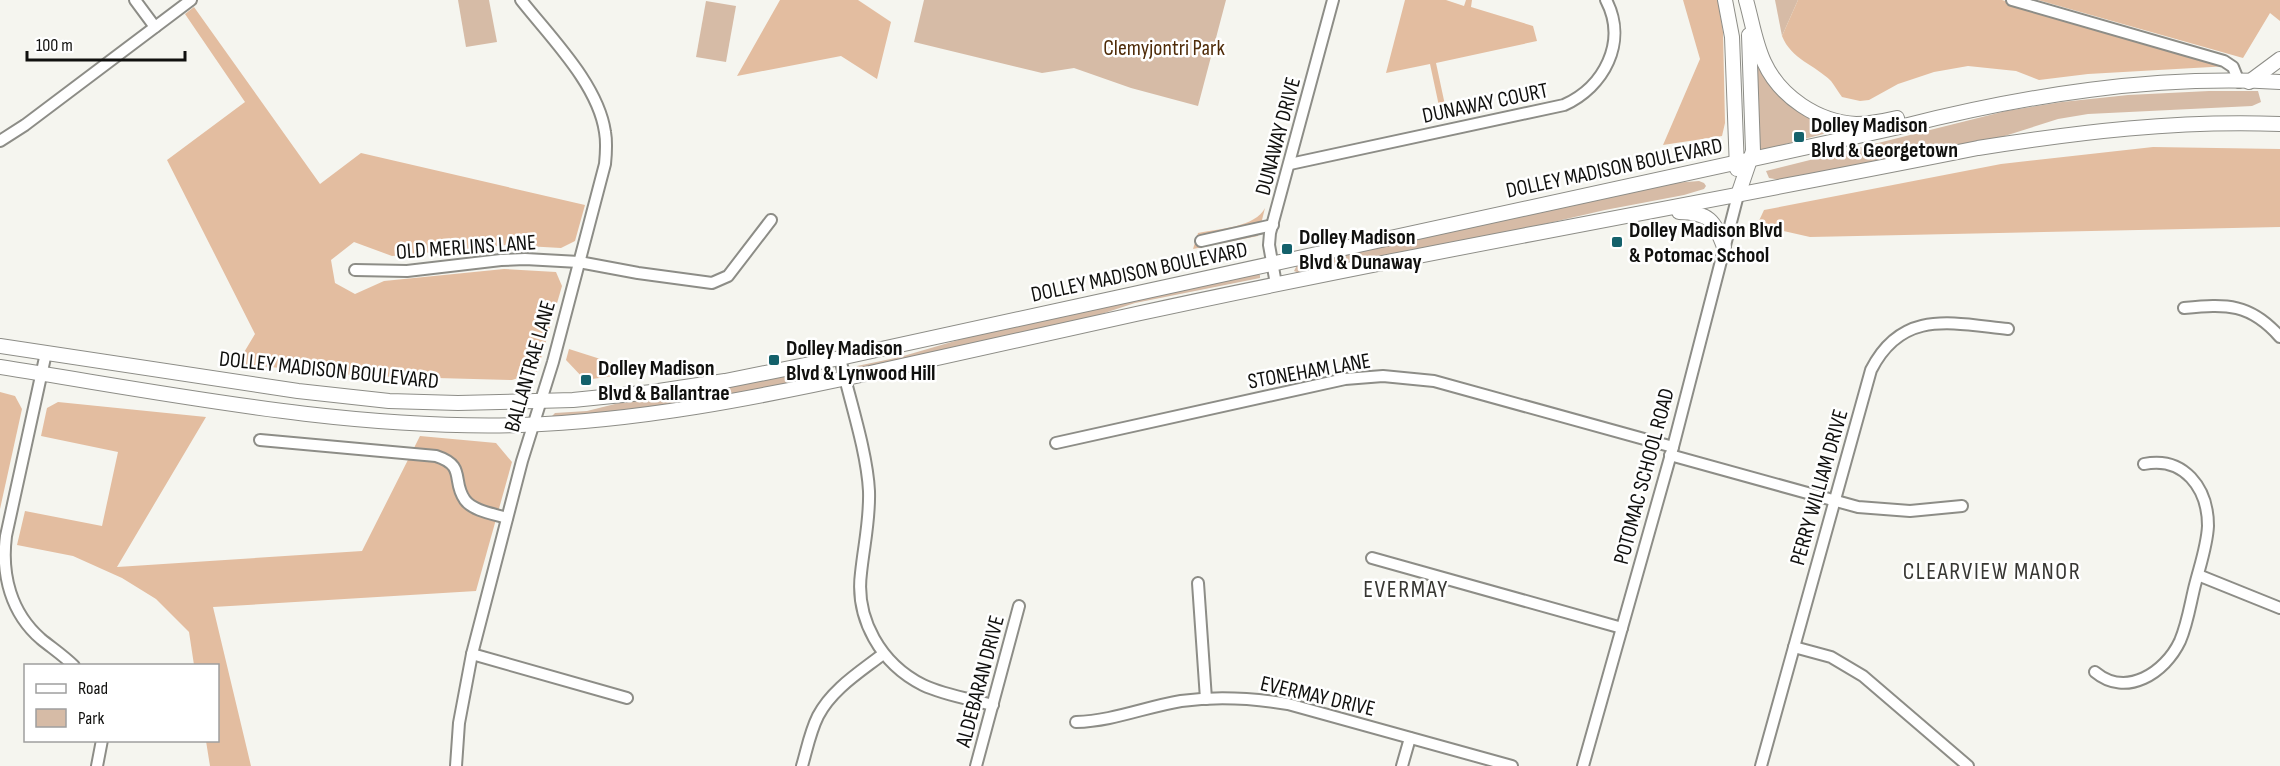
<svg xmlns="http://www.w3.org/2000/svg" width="2280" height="766" viewBox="0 0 2280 766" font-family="'Sofia Sans Condensed',sans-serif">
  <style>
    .green { fill: #d6bba6 }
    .forest { fill: #e3bda0 }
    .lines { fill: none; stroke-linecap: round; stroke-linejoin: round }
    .minor-casing { stroke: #8d8d87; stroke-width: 14 }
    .major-casing { stroke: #8d8d87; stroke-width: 16 }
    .minor { stroke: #fff; stroke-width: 10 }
    .major { stroke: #fff; stroke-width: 14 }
    .poi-dot { fill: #14616b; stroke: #fff; stroke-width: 2 }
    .labels { text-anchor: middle; stroke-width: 5; stroke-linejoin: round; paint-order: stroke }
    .park-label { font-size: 22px; fill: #4f2b08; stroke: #fff }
    .street-label { font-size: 22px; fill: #10100e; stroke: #fff }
    .poi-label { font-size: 22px; font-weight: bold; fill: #10100e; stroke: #fff; text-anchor: start }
    .neighbourhood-label { font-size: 24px; letter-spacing: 1.5px; fill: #383733; stroke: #fff }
  </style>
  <rect width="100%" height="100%" fill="#f5f5ef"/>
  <g class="green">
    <path d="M458 0H489L497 42 466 47Z"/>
    <path d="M924 0H1226L1198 106 1131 88 1074 68 1042 73 914 42Z"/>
    <path d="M1775 0H1798L1782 36Z"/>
    <path d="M706 1 736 6 726 62 696 57Z"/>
    <path d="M1754 45 1761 67 1820 121 1842 129 1756 152Z"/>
    <path d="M2209 91H2258L2261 102 2252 106 2088 114 2058 119 1992 140 1785 181 1769 178 1766 171 2006 111 2062 102 2128 95Z"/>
    <path d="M1699 181 1704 183 1706 186 1704 189 1684 195 1605 210 1467 242 1299 273 1294 271 1297 265 1673 183Z"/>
    <path d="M1257 274 1260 275V278L1135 303 1080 321 858 371 856 369 857 366 900 357 979 334Z"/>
    <path d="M794 374H819L821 377 697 403 554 418 552 416 555 413 587 411 619 403 690 393Z"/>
  </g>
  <g class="forest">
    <path d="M780 0H858L891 22 877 79 841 56 737 76Z"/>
    <path d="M1405 0H1446L1464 6 1466 0H1472L1471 7 1533 26 1537 41 1436 63 1448 119 1442 120 1430 64 1386 73Z"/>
    <path d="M1683 0H1718L1723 32 1725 123 1722 136 1663 145 1700 59Z"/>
    <path d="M1798 0H2002L2229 66 2088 74 2039 80 2016 71 1968 66 1934 72 1898 84 1869 100 1860 101 1842 97C1838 92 1835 86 1831 81 1815 65 1791 59 1782 36Z"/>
    <path d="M2038 0H2280V21L2270 13 2243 58Z"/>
    <path d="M194 7 320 184 361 153 585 205 575 241 561 248 506 245 392 256 354 242 331 260 335 283 355 294 384 281 504 269 556 272 562 286 537 372 512 380 364 376 237 364 255 334 167 160 245 102 185 14Z"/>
    <path d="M2153 147 2280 149V227L1810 237 1757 225 1764 210 2001 164Z"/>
    <path d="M1265 208 1258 236 1193 249 1198 233C1218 229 1256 227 1265 208Z"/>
    <path d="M569 349 641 372 585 380 566 360Z"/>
    <path d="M0 392 15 396 22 409 0 509Z"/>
    <path d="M58 402 206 417 117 567 362 551 420 436 496 443 512 462 476 591 213 607 251 766H210L206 741 218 740V666L194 665 189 632 156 599 122 578 73 556 17 545 25 511 102 526 118 452 41 436 47 408Z"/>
  </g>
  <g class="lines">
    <g class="minor-casing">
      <g id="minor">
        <path d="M135 0 155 27"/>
        <path d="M2012 0 2224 61 2233 67 2239 82"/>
        <path d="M0 141 25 125 191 0"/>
        <path d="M1290 164 1564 105C1604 87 1628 42 1606 0"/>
        <path d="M1201 241 1273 225"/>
        <path d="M355 270 407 271 501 260 525 259 579 262 638 273 712 283 728 276 771 220"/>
        <path d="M1276 284 1269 245 1270 233 1333 0"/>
        <path d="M2184 308C2227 304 2250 303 2280 337"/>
        <path d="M46 353 6 536C1 575 11 613 41 639 52 648 64 656 74 666"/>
        <path d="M840 358C849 398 867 451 869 491 870 520 864 544 861 573 855 619 881 664 923 685 944 695 970 699 993 705"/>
        <path d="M260 440 436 456C467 466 451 481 465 500 473 511 494 514 507 518"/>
        <path d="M1056 443 1345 379 1383 376 1434 381 1673 447"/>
        <path d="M1670 455 1858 507 1910 511 1962 506"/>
        <path d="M1372 558 1622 628"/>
        <path d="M2198 575 2280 608"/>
        <path d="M1198 583 1206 699"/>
        <path d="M1794 647 1831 657 1863 676 1968 766"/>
        <path d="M472 654 627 698"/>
        <path d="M2095 672C2126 698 2165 673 2180 641 2187 625 2190 606 2194 589 2199 568 2207 547 2208 526 2208 488 2184 456 2144 464"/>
        <path d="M1076 722C1113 721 1145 707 1181 701 1217 696 1252 698 1288 704L1512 766"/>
        <path d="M97 766 102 740"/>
        <path d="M456 766 459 723 472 654 522 461 553 362 605 164C606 154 607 143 605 132 598 84 550 37 521 0"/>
        <path d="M802 766C807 749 810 732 818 716 832 689 860 672 883 654"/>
        <path d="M976 766 1019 606"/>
        <path d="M1402 766 1410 738"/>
        <path d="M1583 766 1673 447 1738 195"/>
        <path d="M1761 766 1871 370C1902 309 1951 323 2008 329"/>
      </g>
    </g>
    <g class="major-casing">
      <g id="major">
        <path d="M1725 0 1732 37 1737 169"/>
        <path d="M1746 0C1752 21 1755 43 1764 62 1780 97 1818 122 1856 124 1870 124 1884 121 1897 118"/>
        <path d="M2249 82 2280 59"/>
        <path d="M1738 195 1753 151 1749 35"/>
        <path d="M1679 212C1710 213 1714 220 1724 247"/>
        <path d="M0 346 298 391 389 401 458 403 573 400 652 392 725 381 840 358 1904 126C2027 95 2153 75 2280 82"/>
        <path d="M0 367C172 394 346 430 521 425 639 421 755 398 870 373 959 353 1048 333 1136 314 1416 253 1698 204 1978 148 2079 132 2178 120 2280 124"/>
      </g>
    </g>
    <use href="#minor" class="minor"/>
    <use href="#major" class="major"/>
  </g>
  <g class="poi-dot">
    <rect x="1793" y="131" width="12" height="12" rx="3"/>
    <rect x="1611" y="236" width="12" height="12" rx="3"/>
    <rect x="1281" y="243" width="12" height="12" rx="3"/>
    <rect x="768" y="354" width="12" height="12" rx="3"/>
    <rect x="580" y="374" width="12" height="12" rx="3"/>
  </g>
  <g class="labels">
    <g class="park-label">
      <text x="1164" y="55">Clemyjontri Park</text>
    </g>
    <g class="street-label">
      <text transform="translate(1485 102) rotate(-12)" y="8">DUNAWAY COURT</text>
      <text transform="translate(1277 136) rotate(-75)" y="8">DUNAWAY DRIVE</text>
      <text transform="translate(1614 167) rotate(-12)" y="8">DOLLEY MADISON BOULEVARD</text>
      <text transform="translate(466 246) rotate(-4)" y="8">OLD MERLINS LANE</text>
      <text transform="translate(1139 271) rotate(-12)" y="8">DOLLEY MADISON BOULEVARD</text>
      <text transform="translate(529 366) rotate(-74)" y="8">BALLANTRAE LANE</text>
      <text transform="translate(329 369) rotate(6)" y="8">DOLLEY MADISON BOULEVARD</text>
      <text transform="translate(1309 370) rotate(-10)" y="8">STONEHAM LANE</text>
      <text transform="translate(1643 476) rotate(-75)" y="8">POTOMAC SCHOOL ROAD</text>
      <text transform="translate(1818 487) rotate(-74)" y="8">PERRY WILLIAM DRIVE</text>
      <text transform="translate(979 681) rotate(-75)" y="8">ALDEBARAN DRIVE</text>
      <text transform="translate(1318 695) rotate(13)" y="8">EVERMAY DRIVE</text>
    </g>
    <g class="poi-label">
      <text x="1811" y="132">Dolley Madison<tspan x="1811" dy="25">Blvd &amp; Georgetown</tspan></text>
      <text x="1629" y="237">Dolley Madison Blvd<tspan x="1629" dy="25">&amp; Potomac School</tspan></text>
      <text x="1299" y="244">Dolley Madison<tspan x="1299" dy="25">Blvd &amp; Dunaway</tspan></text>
      <text x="786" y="355">Dolley Madison<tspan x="786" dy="25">Blvd &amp; Lynwood Hill</tspan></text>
      <text x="598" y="375">Dolley Madison<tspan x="598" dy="25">Blvd &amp; Ballantrae</tspan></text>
    </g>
    <g class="neighbourhood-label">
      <text x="1992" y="579">CLEARVIEW MANOR</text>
      <text x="1406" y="597">EVERMAY</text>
    </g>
  </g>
  <rect x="24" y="664" width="195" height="78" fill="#ffffff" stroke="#9f9f9f" stroke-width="1.5"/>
  <rect x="36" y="684" width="30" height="9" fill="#ffffff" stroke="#9f9f9f" stroke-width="1.5"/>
  <text x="78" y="694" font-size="18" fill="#10100e">Road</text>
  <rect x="36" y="709" width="30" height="18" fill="#d6bba6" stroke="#9f9f9f" stroke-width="1.5"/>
  <text x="78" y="724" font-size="18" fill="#10100e">Park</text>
  <path d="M27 51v9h158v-9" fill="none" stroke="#10100e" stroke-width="3"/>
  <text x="36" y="51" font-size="18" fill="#10100e" stroke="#ffffff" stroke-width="4.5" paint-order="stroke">100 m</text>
</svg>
